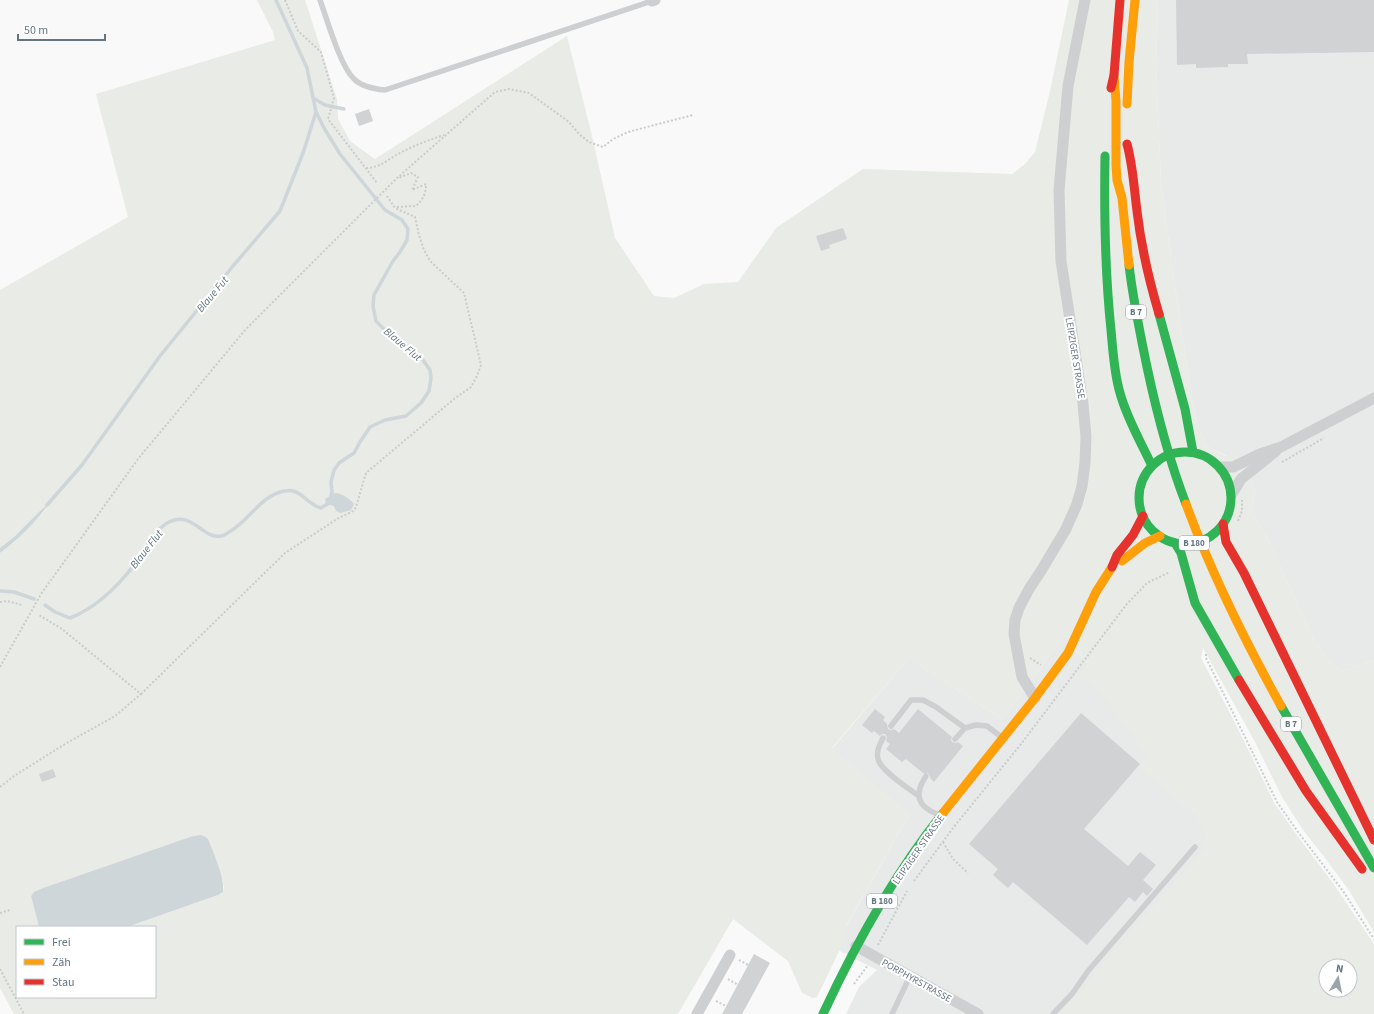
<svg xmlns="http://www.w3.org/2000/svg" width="1374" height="1014" viewBox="0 0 1374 1014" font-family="'Source Sans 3',sans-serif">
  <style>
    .built { fill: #e8e9e9 }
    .green { fill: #e8ebe6; fill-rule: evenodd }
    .water { fill: #ced6d9 }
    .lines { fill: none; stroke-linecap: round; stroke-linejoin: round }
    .stream { stroke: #ced6d9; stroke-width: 3.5 }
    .building { fill: #d0d2d3 }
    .path { stroke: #cbcccd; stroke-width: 2; stroke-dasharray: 2 2; stroke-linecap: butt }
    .lane { stroke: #cecfd0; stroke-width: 5.5 }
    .street { stroke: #cecfd0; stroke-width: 11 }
    .fast { stroke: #30b455; stroke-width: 9 }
    .slow { stroke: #ff9f0a; stroke-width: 9 }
    .jam { stroke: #e5322d; stroke-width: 9 }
    .labels { text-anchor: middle; stroke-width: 4; stroke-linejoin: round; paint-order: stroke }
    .shield { fill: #fff; stroke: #939fa8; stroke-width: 1 }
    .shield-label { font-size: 9px; font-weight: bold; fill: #657683 }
    .street-label { font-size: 10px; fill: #657683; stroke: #fff }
    .water-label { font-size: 11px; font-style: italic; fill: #60757c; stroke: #fff }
  </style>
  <rect width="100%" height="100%" fill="#f9f9f9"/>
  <g class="built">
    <path d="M1158 0H1374V660L1341 671 1329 661 1314 639 1266 536 1251 511 1256 490 1227 456 1206 446 1195 417 1173 273 1161 182 1156 66Z"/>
    <path d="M1064 635 1225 836 1065 1014H846L859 987 877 970 834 948 909 815 832 749 909 658 1001 719 1012 707Z"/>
  </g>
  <path class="green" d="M257 0H305L337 99 338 119 350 141 375 159 567 36 592 136 615 238 654 296 674 298 704 284 738 282 776 228 863 169 1012 174 1025 164 1035 152 1050 91 1069 0H1158L1156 66 1161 182 1173 273 1195 417 1206 446 1226 456 1242 455 1256 490 1251 511 1266 536 1314 639 1329 661 1341 671 1374 660V932L1348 889 1325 858 1303 830 1282 797 1254 740 1203 648 1201 658 1234 721 1275 804 1299 838 1333 883 1374 944V1014H1059L1202 852 1206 842 1204 831 1196 816 1138 766 1148 757 1102 694 1078 675 1087 663 1064 635 1012 707 1001 719 909 658 832 748 909 815 846 926 843 943 817 997 813 998 802 993 788 961 733 919 678 1014H14L0 988V553L14 542 44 511 47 505 15 536 0 548V290L128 217 96 94 275 40 273 32ZM190 837 216 859 224 887 223 892 218 895 127 927H155V997H17V927H39L31 896 35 892 43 888ZM1326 966H1350V990H1326Z"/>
  <g class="water">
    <path d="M335 493C343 494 349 498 354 504L351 510 340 513 336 511 334 506 326 504 325 499Z"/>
    <path d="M50 502C37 521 19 539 0 553V548L15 536 39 512Z"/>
    <path d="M200 835 204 836 208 839C213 852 225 878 223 892L218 895 127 927H39L31 896 34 892 43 888 190 837Z"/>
  </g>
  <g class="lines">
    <g class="stream">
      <path d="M313 98 325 105 344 109"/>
      <path d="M47 505 82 465 160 356 233 266 280 211 303 153 316 112 307 68 276 0"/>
      <path d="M0 591 14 592 34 599"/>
      <path d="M45 605 55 612 70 618C96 608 118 586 135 564 144 552 155 529 169 522 191 510 204 540 221 536 224 536 227 533 229 532 249 521 260 496 284 491 287 491 290 490 293 491 302 493 305 500 313 504 315 506 318 507 321 508L329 503 332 492 331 482 334 470 339 463 354 453 360 442 370 427 385 420 406 416 421 403 429 391 431 378 430 370 423 360 413 350 388 333 376 321 373 306 374 295 393 261 400 252 407 240 408 229 402 220 385 210 340 154 324 128 316 112"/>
    </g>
  </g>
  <g class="building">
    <path d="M1176 0H1374V52L1247 54 1248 64H1228V67L1196 68V64L1177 65Z"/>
    <path d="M369 109 373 121 359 126 355 114Z"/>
    <path d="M843 228 847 239 829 245 830 248 821 251 816 236Z"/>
    <path d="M875 709 885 717 883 720 887 724 888 729 891 730 894 729 899 733 918 709 952 737 951 740 952 742 956 743 958 742 963 746 934 782 930 778V776L928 773H923L906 759 902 762 886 749 890 744 886 741 887 737 885 734H882L880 736 874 731 872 733 862 725Z"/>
    <path d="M1081 713 1140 764 1084 829 1128 866 1140 852 1156 865 1143 880 1153 889 1147 896 1143 892 1135 902 1129 897 1087 945 1013 882 1008 888 993 875 998 869 969 844Z"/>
    <path d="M53 769 56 777 42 782 39 774Z"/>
    <path d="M754 954 770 963 759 983 742 1014H722Z"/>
  </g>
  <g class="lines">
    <g class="path">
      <path d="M285 0 298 31 321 52 334 98 328 119 377 183"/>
      <path d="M366 168C380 168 388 159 400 153 415 145 429 140 444 135"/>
      <path d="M397 207 416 206C423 199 426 194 426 184L412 190 418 177 411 173 398 178"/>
      <path d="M1282 462 1324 438"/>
      <path d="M1238 521 1242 511V500"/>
      <path d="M0 602 7 601 22 605"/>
      <path d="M1206 654V658L1277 802 1298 832 1343 891 1374 939"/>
      <path d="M1030 658 1041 665"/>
      <path d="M0 667 41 594 138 459 246 329 397 178 495 92 509 89 529 93 569 122 579 134 589 142 603 147 613 139 628 132 693 115"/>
      <path d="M141 694 285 553 337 519 353 511 356 507 366 473 454 399 471 387 477 376 481 365 464 293 430 261 424 250 419 235 415 217 395 208 387 196"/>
      <path d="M0 787 14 776 65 744 115 716 141 694 62 629 39 615"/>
      <path d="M943 842 953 859 968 873"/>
      <path d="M914 881 953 828 1021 744 1126 605 1147 583 1170 572"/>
      <path d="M0 913 10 910"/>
      <path d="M878 945 907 891"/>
      <path d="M739 960 748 965"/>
      <path d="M0 969 24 1014"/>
      <path d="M728 979 738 985"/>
      <path d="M854 984 868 965"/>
      <path d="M716 1001 726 1006"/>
    </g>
    <g class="lane">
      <path d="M320 0C327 19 340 66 354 79 362 87 374 89 385 90L652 1"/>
      <path d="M891 726 911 700H923L936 707 965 728"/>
      <path d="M883 738C880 744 876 751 878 759 881 771 908 788 919 796"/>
      <path d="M955 739 965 728 976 725 987 726 1000 736"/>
      <path d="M926 776C914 794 917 806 937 814"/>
      <path d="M892 1014 910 976"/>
      <path d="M1053 1014 1072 994 1088 971 1195 847"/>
    </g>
    <g class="street">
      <path d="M651 0 652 1 655 0"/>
      <path d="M1220 467H1233L1260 454 1281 447 1374 398"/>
      <path d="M1232 494 1241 479 1276 451"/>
      <path d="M1035 698 1022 677 1014 634 1015 620 1019 608 1029 589 1041 571 1066 529 1077 504 1082 486 1085 463 1086 437 1083 404 1061 261 1059 190 1068 86 1085 0"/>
      <path d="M856 946 978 1014"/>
      <path d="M697 1014 730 955"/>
    </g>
    <g class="fast">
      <path d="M1105 156C1104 214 1105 272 1111 330 1113 351 1114 373 1120 393 1127 419 1141 442 1152 466"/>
      <path d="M1129 265C1133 300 1140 333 1147 367 1157 414 1169 460 1186 504"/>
      <path d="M1159 314 1185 409 1193 452"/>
      <circle cx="1185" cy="498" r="46"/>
      <path d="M1175 543 1181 553 1195 603 1239 680"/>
      <path d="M1281 706 1374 868"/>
      <path d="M823 1014C856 943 894 874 943 813"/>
    </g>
    <g class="slow">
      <path d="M1114 75 1116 101V165L1117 180 1122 198 1129 265"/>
      <path d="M1127 104 1129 62 1135 0"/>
      <path d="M1186 504C1212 575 1245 641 1281 706"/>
      <path d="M1122 561 1145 543 1160 536"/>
      <path d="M943 813 1035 698 1068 653 1096 592 1112 567"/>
    </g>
    <g class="jam">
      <path d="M1111 88 1114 75 1120 0"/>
      <path d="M1127 144C1133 166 1134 188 1137 211 1141 246 1149 280 1159 314"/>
      <path d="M1223 524 1226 542 1244 573 1374 840"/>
      <path d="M1112 567 1117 555 1133 535 1143 516"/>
      <path d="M1239 680 1306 791 1362 869"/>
    </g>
  </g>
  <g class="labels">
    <g class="shield">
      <rect x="1126" y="305" width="20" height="14" rx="3"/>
      <rect x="1179" y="536" width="30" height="14" rx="3"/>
      <rect x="1281" y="717" width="20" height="14" rx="3"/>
      <rect x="867" y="894" width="30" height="14" rx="3"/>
    </g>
    <g class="shield-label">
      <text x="1136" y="315">B 7</text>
      <text x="1194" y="546">B 180</text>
      <text x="1291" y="727">B 7</text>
      <text x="882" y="904">B 180</text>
    </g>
    <g class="street-label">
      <text transform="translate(1076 358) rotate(81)" y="4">LEIPZIGER STRASSE</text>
      <text transform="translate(918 849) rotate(-55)" y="4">LEIPZIGER STRASSE</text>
      <text transform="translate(917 980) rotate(29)" y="4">PORPHYRSTRASSE</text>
    </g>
    <g class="water-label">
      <text transform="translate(212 294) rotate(-50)" y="4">Blaue Fut</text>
      <text transform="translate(403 344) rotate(40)" y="4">Blaue Flut</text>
      <text transform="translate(146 549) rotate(-52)" y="4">Blaue Flut</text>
    </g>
  </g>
  <rect x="16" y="926" width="140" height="72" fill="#ffffff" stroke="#c1c8cd"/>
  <rect x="24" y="939" width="20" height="6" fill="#30b455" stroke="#c1c8cd"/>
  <text x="52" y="946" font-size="12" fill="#657683">Frei</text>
  <rect x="24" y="959" width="20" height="6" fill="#ff9f0a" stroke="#c1c8cd"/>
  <text x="52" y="966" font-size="12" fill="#657683">Zäh</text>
  <rect x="24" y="979" width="20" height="6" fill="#e5322d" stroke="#c1c8cd"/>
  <text x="52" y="986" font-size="12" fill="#657683">Stau</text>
  <g transform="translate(1338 978) rotate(10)"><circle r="19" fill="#ffffff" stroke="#c1c8cd"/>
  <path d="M0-3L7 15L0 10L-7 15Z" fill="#99a4ac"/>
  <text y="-6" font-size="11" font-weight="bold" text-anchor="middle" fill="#657683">N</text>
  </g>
  <path d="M18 34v6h87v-6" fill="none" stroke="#657683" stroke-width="2"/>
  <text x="24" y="34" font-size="12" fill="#657683" stroke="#ffffff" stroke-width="3" paint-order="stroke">50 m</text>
</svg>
